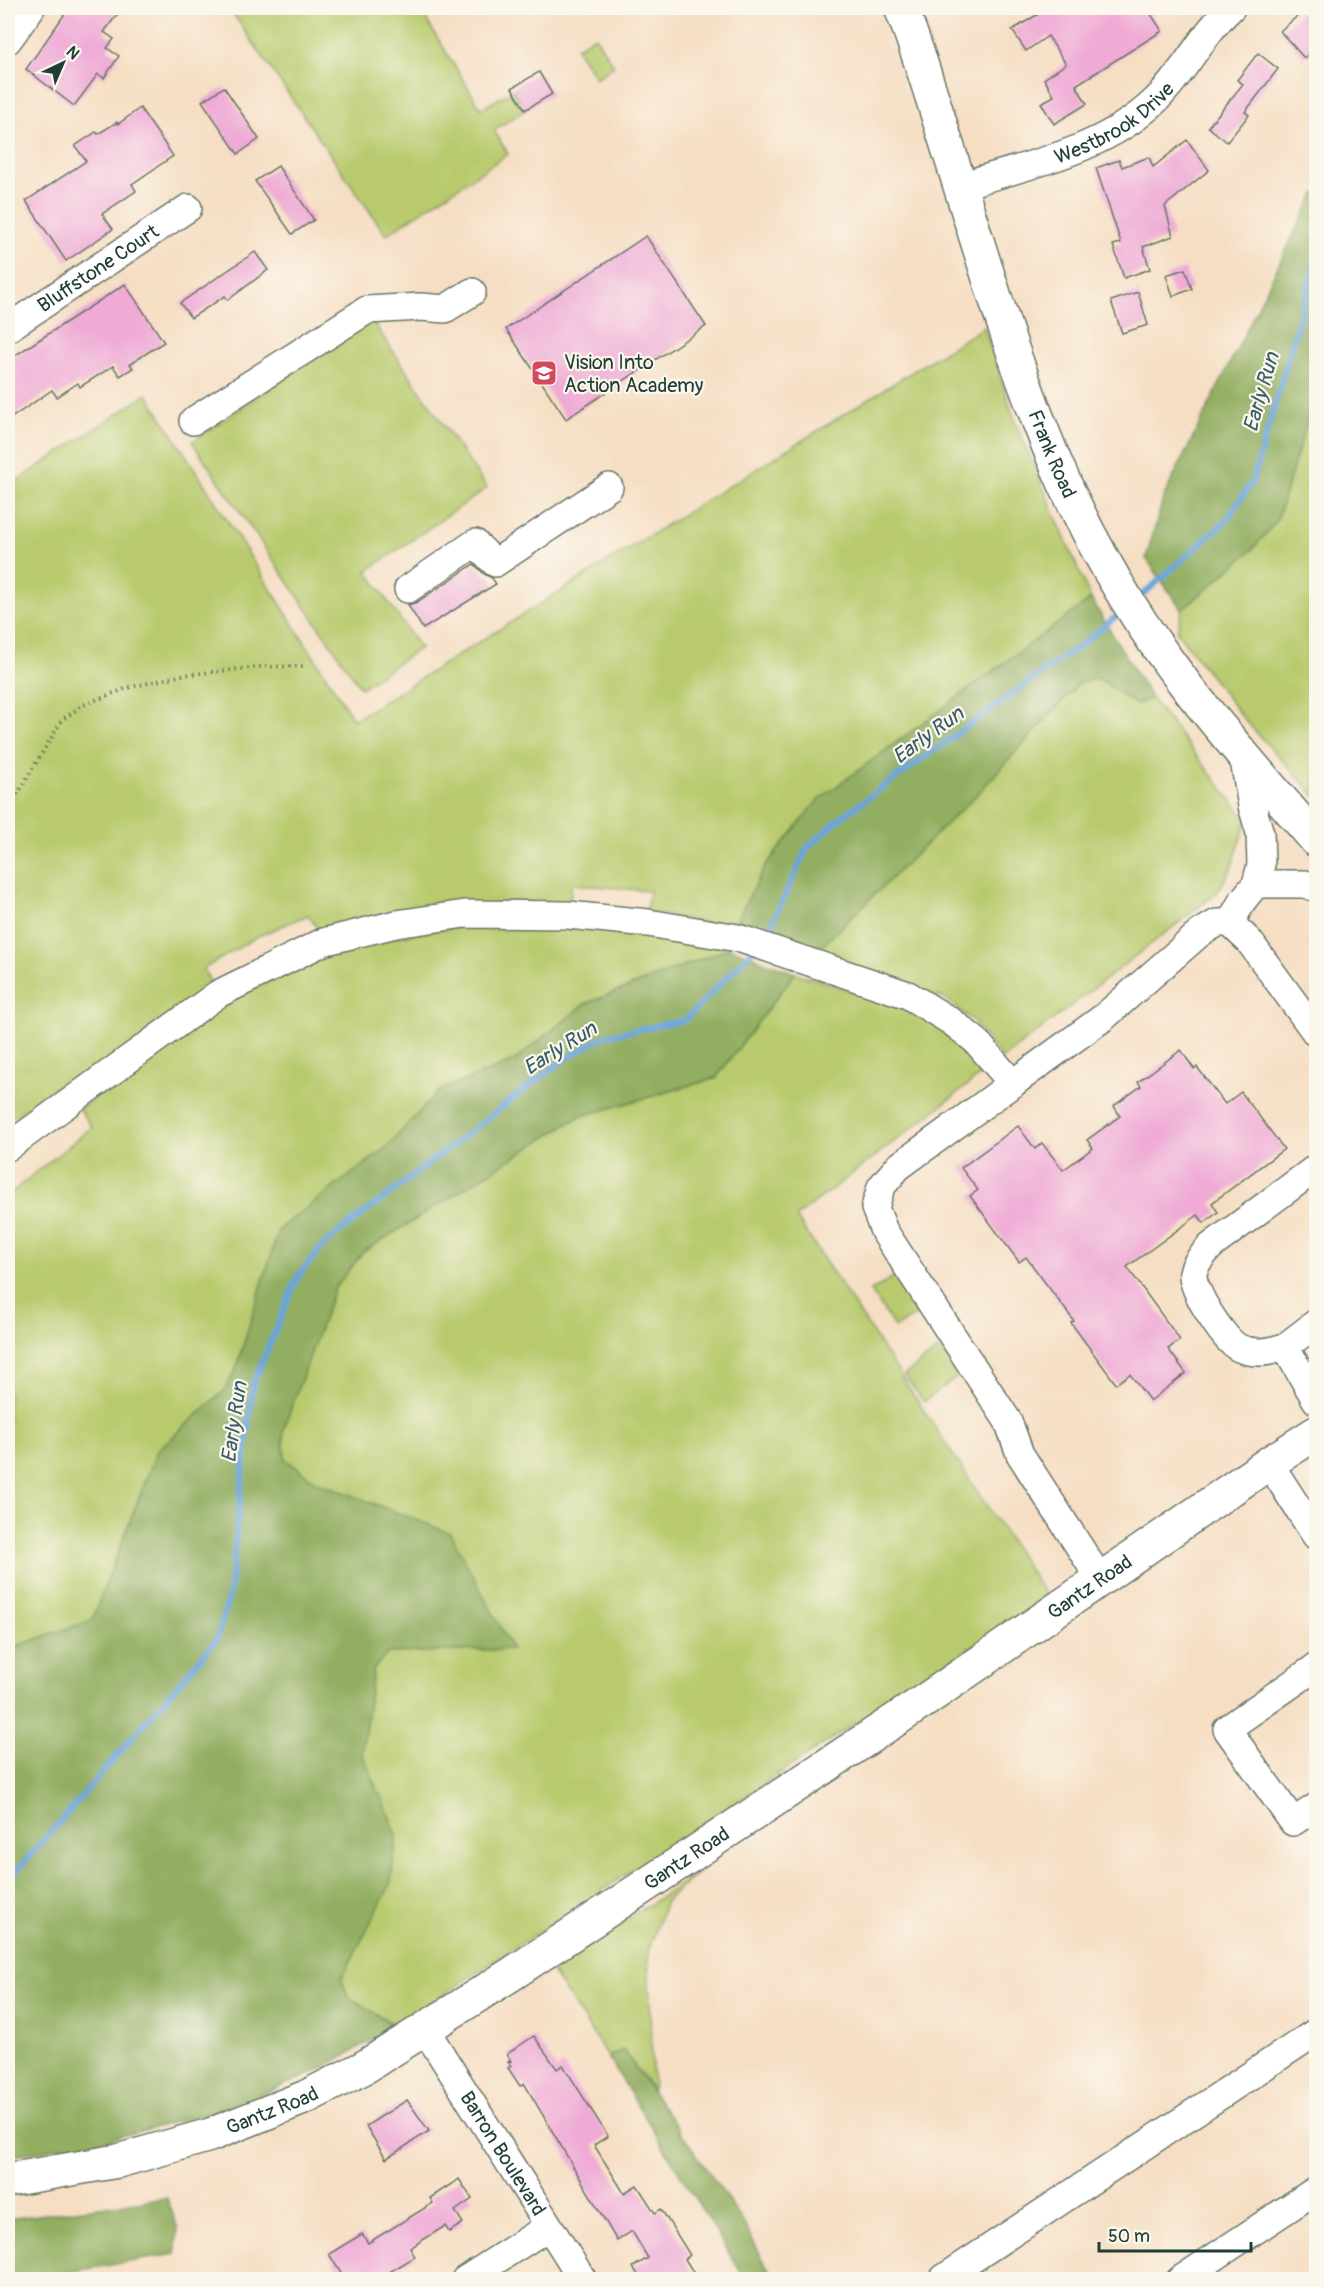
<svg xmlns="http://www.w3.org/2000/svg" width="1324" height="2287" viewBox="0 0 1324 2287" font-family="Pangolin,sans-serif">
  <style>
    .green { fill: #b8ca6d; stroke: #6c8450; stroke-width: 1.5 }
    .forest { fill: #92ae60; stroke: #58764a; stroke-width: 1.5 }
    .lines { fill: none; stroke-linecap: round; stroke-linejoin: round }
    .stream { stroke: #6aa4da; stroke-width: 6 }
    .building { fill: #efaad6 }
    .minor-casing { stroke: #6a7566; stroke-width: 30 }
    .major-casing { stroke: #6a7566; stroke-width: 36 }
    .path { stroke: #6a7566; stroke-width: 4; stroke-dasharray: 1.5 4.5; stroke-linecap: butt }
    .minor { stroke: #fff; stroke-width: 27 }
    .major { stroke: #fff; stroke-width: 33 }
    .labels { text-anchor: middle; stroke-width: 4.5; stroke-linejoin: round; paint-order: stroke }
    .street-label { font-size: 20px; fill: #1f3d34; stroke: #fbf7ec }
    .poi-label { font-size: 20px; fill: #1f3d34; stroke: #fbf7ec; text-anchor: start }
    .water-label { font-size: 21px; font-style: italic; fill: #365c66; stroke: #fbf7ec }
  </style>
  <rect width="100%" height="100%" fill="#fbf7ec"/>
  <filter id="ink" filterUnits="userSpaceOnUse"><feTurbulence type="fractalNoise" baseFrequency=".0167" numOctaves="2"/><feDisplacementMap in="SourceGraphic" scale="12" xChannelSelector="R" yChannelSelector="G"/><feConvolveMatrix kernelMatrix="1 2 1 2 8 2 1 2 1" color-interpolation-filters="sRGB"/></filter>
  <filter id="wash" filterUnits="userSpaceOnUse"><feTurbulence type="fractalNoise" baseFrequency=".008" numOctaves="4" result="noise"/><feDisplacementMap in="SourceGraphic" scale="24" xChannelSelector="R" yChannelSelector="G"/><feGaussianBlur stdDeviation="1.35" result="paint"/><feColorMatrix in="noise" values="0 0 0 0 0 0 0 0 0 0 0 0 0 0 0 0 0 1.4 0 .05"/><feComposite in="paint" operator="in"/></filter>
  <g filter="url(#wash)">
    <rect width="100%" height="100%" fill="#f5dec3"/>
    <g class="green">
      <path d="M229 8H419L481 109 513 90 525 110 494 130 508 154 386 235Z"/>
      <path d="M595 36 614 66 596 78 576 48Z"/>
      <path d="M371 319 487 488 367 571 420 648 361 688 192 442Z"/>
      <path d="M984 327 1016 424 1091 599 1052 629 766 865 732 929 646 911 650 891 572 884 569 905 321 933 308 915 258 936 203 969 214 988 70 1094 62 1083 8 1121V487L147 394 354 720Z"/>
      <path d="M1316 392V797L1243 718 1177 632 1182 610 1252 550 1277 520Z"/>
      <path d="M1098 678 1136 705 1151 698 1247 820 1231 869 1217 893 1002 1059 973 1021 945 999 815 953 978 793 1079 683Z"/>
      <path d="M488 921 629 927 730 948 585 1004 514 1061 439 1091 386 1148 279 1229 236 1369 224 1391 157 1451 92 1620 8 1649V1195L92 1127 79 1109 226 1003 338 947Z"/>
      <path d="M795 973 916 1011 955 1038 982 1074 796 1217 1047 1597 396 2026 349 1997 341 1980 390 1885 397 1835 362 1753 373 1669 388 1653 511 1649 450 1533 315 1481 285 1459 283 1430 334 1289 363 1252 578 1117 716 1078Z"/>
      <path d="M895 1276 919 1313 895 1328 871 1291Z"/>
      <path d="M939 1349 959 1375 924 1402 904 1375Z"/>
      <path d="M700 1871 666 1901 648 1952 653 2091 623 2050 608 2057 551 1970Z"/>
    </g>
    <g class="forest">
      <path d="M1316 192V392L1277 520 1252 550 1182 610 1146 558 1164 496 1299 224Z"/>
      <path d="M1091 599 1151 698 1136 705 1098 678 1079 683 978 793 815 953 732 929 766 865 818 800Z"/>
      <path d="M730 948 795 973 716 1078 578 1117 363 1252 334 1289 283 1430 285 1459 315 1481 450 1533 512 1649 388 1653 373 1669 362 1753 397 1835 390 1885 341 1980 349 1997 396 2026 319 2070 235 2106 103 2141 8 2156V1649L92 1620 157 1451 224 1391 236 1369 279 1229 386 1148 439 1091 514 1061 585 1004Z"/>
      <path d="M623 2050 740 2217 774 2279H745L608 2057Z"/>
      <path d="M167 2198 178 2229 175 2254 62 2273 69 2279H8V2219Z"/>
    </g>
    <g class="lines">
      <g class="stream">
        <path d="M1138 599 1226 521 1253 480 1316 261"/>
        <path d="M763 939 767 934 807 848 843 816 1083 643 1123 611"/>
        <path d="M8 1880 66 1815 217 1639 229 1596 253 1384 298 1276 324 1244 562 1061 605 1036 685 1020 752 951"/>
      </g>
    </g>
    <g id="blocks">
      <g class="building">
        <path d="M69 8H122L104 32 114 39 107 48 119 56 104 78 98 74 74 106 26 69Z"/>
        <path d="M1048 8H1147L1162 31 1076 85 1087 104 1054 124 1041 103 1054 96 1044 79 1066 64 1048 36 1026 51 1012 30Z"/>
        <path d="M1307 8H1317V47L1304 58 1280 31Z"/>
        <path d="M1258 53 1278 69 1245 112 1249 115 1227 142 1208 127 1243 84 1237 80Z"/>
        <path d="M539 72 552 94 525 110 512 88Z"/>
        <path d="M224 87 259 139 238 154 202 101Z"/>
        <path d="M140 108 173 156 132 184 136 191 102 214 113 229 66 261 26 201 86 161 75 146 96 132 98 134 117 122 118 124Z"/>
        <path d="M1187 140 1209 170 1165 206 1173 236 1143 247 1150 269 1124 278 1113 245 1121 243 1096 168 1119 160 1122 167 1149 157 1153 167Z"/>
        <path d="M278 166 314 220 292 234 255 181Z"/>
        <path d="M646 236 706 326 566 419 506 329Z"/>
        <path d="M255 252 268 270 228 300 225 296 191 318 180 303Z"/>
        <path d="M1185 269 1192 289 1173 296 1166 275Z"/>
        <path d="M125 284 164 342 130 364 133 368 120 376 113 366 80 387 78 383 57 397 52 390 8 420V360Z"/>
        <path d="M1138 292 1148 325 1122 333 1111 301Z"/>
        <path d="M474 564 484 574 492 578 496 584 423 629 408 605 417 602Z"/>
        <path d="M1181 1050 1194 1069 1197 1067 1225 1104 1241 1092 1284 1149 1212 1203 1218 1212 1204 1223 1198 1215 1127 1267 1180 1340 1168 1349 1186 1373 1150 1401 1130 1374 1116 1384 1071 1323 1074 1321 1026 1257 1019 1262 970 1196 978 1190 961 1168 1018 1126 1035 1149 1042 1143 1063 1170 1093 1148 1087 1140 1120 1116 1114 1106 1141 1086 1138 1082Z"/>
        <path d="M534 2036 557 2069 563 2065 608 2136 594 2145 624 2193 637 2185 655 2213 661 2209 690 2255 685 2259 698 2280H641L633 2267 648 2258 632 2231 617 2241 524 2083 520 2086 508 2068 511 2066 508 2062 511 2061 507 2054Z"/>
        <path d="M407 2100 429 2131 386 2159 366 2126Z"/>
        <path d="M459 2179 472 2199 455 2211 463 2223 449 2232 445 2226 410 2248 415 2257 376 2280H367L362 2273 352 2280H345L329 2254 362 2234 368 2243 433 2203 430 2198Z"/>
      </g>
    </g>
  </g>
  <g filter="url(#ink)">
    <use href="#blocks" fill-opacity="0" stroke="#6a7566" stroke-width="1.5"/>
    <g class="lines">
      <g class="minor-casing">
        <g id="minor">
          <path d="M8 40 31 8"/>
          <path id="s1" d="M960 186C1027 165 1104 151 1156 100 1185 72 1201 35 1231 8"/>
          <path id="s2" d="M8 328 188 208"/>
          <path d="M193 421 367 310 421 307 445 309 472 292"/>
          <path d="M408 589 475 543 495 563 609 487"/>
          <path d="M1256 884H1305L1316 888"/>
          <path d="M1230 923 1243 900 1256 884 1261 865 1260 833 1252 806 1243 755"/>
          <path d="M8 1147 218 994 323 942 396 924 465 914 568 915 648 923 738 938 908 995 952 1022 976 1041 1013 1084"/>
          <path d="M1316 1323 1285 1347 1316 1400"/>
          <path d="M1285 1347C1268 1352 1256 1355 1239 1348 1224 1341 1191 1289 1193 1273 1195 1262 1204 1254 1211 1246L1316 1168"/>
          <path d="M1269 1463 1316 1536"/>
          <path d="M1100 1579 1020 1454 1008 1421 884 1231 875 1208 881 1187 898 1167 1104 1017 1200 933 1217 923H1230L1249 941 1316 1033"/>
          <path d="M1316 1667 1227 1729 1293 1822 1316 1807"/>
          <path id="s3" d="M425 2029 583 2280"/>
          <path d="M944 2278 1316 2032"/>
          <path d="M465 2280 548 2227"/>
          <path d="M1180 2280 1316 2190"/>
        </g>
      </g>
      <g class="major-casing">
        <g id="major">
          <path id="s4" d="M901 8C917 47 929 88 942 129 978 241 1010 356 1056 464 1090 543 1136 621 1188 688 1229 740 1273 790 1316 840"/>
          <path id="s5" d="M8 2180 118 2161 210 2135 306 2097 363 2068 510 1975 927 1699 1269 1463 1316 1433"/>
        </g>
      </g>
      <path class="path" d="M8 810 62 720 83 705 127 688 183 675 259 667 303 666"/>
      <use href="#minor" class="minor"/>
      <use href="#major" class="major"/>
    </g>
  </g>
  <defs>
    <g id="school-square" transform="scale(1.35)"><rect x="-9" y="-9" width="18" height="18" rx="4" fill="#d1495b" stroke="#fbf7ec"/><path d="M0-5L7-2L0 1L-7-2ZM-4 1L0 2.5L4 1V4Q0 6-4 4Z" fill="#fff"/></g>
  </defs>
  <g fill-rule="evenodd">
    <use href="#school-square" x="544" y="373"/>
  </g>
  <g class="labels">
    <g class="street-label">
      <text dy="7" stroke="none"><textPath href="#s1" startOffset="168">Westbrook Drive</textPath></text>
      <text dy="7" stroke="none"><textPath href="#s2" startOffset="108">Bluffstone Court</textPath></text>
      <text dy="7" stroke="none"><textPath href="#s4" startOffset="471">Frank Road</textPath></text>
      <text dy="7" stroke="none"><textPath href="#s5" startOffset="1246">Gantz Road</textPath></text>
      <text dy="7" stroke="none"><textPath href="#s5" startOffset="760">Gantz Road</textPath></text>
      <text dy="7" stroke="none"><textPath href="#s5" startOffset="274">Gantz Road</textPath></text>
      <text dy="7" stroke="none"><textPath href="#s3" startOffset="147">Barron Boulevard</textPath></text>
    </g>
    <g class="poi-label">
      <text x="564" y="369">Vision Into<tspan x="564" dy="23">Action Academy</tspan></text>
    </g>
    <g class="water-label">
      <text transform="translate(1261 392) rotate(-74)" y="7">Early Run</text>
      <text transform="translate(928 735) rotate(-36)" y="7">Early Run</text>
      <text transform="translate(560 1048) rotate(-32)" y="7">Early Run</text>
      <text transform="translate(234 1422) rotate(-82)" y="7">Early Run</text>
    </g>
  </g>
  <rect width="1324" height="2287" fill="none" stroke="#fbf7ec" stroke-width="30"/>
  <g transform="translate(63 63) rotate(44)" stroke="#fbf7ec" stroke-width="4.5" paint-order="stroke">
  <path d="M0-4.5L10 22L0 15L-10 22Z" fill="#1f3d34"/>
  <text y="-9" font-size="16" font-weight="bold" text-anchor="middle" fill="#1f3d34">N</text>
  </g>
  <path d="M1099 2242v9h152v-9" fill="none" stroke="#1f3d34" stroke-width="3"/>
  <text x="1108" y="2242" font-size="18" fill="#1f3d34" stroke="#fbf7ec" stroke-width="4.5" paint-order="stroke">50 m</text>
</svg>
